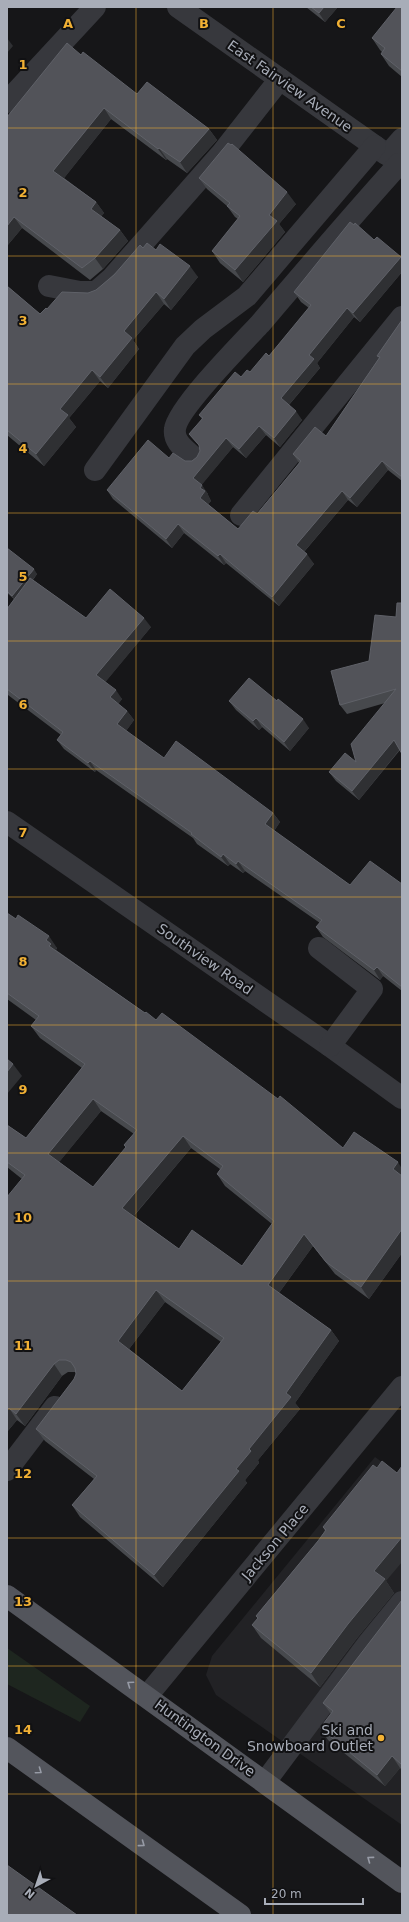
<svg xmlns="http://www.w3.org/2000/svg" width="409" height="1922" viewBox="0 0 409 1922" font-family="'DejaVu Sans',sans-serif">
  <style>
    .built { fill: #222225 }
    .green { fill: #1e261f }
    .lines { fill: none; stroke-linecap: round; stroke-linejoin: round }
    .minor { stroke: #37383d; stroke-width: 22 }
    .major { stroke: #53555c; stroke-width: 22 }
    .wall { fill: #47494d; fill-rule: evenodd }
    .shaded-wall { fill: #2f3033 }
    .building { fill: #525359; stroke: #5f6168; fill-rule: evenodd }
    .oneway { stroke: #979ba6 }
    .grid { fill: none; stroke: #f2b134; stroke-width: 1; stroke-opacity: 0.55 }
    .poi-dot { fill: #f2b134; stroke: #111113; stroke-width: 1.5 }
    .labels { text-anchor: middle; stroke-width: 4; stroke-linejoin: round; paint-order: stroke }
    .street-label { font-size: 14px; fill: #a8adb8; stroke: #111113 }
    .poi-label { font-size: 14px; fill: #a8adb8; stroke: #111113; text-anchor: end }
    .grid-label { font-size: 13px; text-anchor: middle; font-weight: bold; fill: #f2b134; stroke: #111113; stroke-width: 4; stroke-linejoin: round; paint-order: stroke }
  </style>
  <rect width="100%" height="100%" fill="#161618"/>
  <path class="built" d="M375 1457 402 1476V1825L216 1695 206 1675 212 1656Z"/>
  <path class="green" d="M7 1648 90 1706 80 1722 7 1684Z"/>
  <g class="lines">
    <g class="minor">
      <path d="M178 7 386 154"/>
      <path d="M7 102 95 7"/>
      <path d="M388 155 402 139"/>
      <path d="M49 286 80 292H96L112 278 222 153 280 79"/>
      <path d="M194 458C186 450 173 442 175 429 177 409 243 342 260 324 306 270 352 216 399 164"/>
      <path d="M95 470 185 346 203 329 247 296 375 146"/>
      <path d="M241 515 402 317"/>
      <path d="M7 822 330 1046 402 1098"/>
      <path d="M319 948 372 989 330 1046"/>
      <path d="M7 1470 55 1407"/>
      <path d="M147 1696 402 1387"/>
      <path d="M265 1782 367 1645 402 1602"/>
    </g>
    <g class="major">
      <path d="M7 1596 402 1882"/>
      <path d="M7 1748 240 1915"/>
    </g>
  </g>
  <g class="wall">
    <path d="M306 7H338L325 22Z"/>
    <path d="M402 7V77L389 66 381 54 382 52 380 50 372 38Z"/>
    <path d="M81 55 137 94 209 129 217 140 187 173 167 159 166 160 111 119 64 178 96 202 104 213 101 216 120 230 128 241 103 269 90 280 22 228 7 246V117Z"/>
    <path d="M199 178 296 204 279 224 285 232 243 282 220 263 212 251 238 219 235 217 227 206 207 189Z"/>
    <path d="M374 240 401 257 402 258V272L360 322 354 317 317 363 320 368 289 405 302 420 280 447 266 435 246 458 233 447 201 485 208 494V495L211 501 208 504 238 529 257 514 299 463 293 454 326 436 379 358 377 356 402 320V481L388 470 357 507 348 500 304 552 314 564 279 606 226 563 224 565 184 533 172 548 113 499 107 490 169 458 185 461H192L197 457 200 451V447L189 434 202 419 199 415 241 377 250 372 269 356 309 308 301 302 294 292Z"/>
    <path d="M143 248 156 250 198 277 171 310 164 304 133 340 139 349 108 388 100 381 69 418 76 427 44 466 7 435V286L40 314 47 309 96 290Z"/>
    <path d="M7 548 37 574 33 580 86 618 151 627 105 682 122 699 118 704 127 711 134 720 126 731 164 758 273 813 280 822 274 831 350 885 402 884V991L383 976 380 980 323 937 316 927 320 923 245 871 243 873 230 864 228 866 197 844 193 838 96 770 95 772 64 749 57 740 61 735 8 695 7 697V609L14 599 7 593Z"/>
    <path d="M396 617 400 750 359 800 336 781 329 772 356 762 385 703 347 714 340 705 369 661Z"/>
    <path d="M229 701 309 728 290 751 262 727 259 730 236 710Z"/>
    <path d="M7 913 57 948 56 950 145 1013 156 1020 343 1148 402 1169V1253L369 1299 335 1274 313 1246 279 1293 331 1330 339 1341 295 1403 300 1409 258 1460 259 1463 245 1480 247 1483 163 1587 80 1517 72 1505 94 1479 45 1441 36 1429 74 1379 76 1374V1372H68L62 1376 25 1426 17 1420 7 1432 22 1179 7 1167V1125L26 1138 82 1068 40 1038 31 1026 36 1020 7 999ZM101 1111 134 1134 124 1145 126 1148 93 1187 59 1162ZM191 1148 220 1169 217 1174 225 1186 272 1224 242 1266 179 1249 134 1216ZM165 1302 221 1342 182 1391 129 1349Z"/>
    <path d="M323 1527 386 1581 394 1593 357 1638 320 1687 261 1638 252 1625 258 1618 256 1616 318 1541 325 1531Z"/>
    <path d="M402 1600V1770L400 1768 385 1786 328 1740 320 1728 331 1714 323 1703Z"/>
  </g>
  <g class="shaded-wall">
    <path d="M324 7H338L325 22 319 13Z"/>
    <path d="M7 38 13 46 7 53Z"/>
    <path d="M104 108 111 119 61 182 53 171Z"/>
    <path d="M209 129 217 140 187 173 180 162Z"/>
    <path d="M159 148 167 159 166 160 158 149Z"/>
    <path d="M287 192 296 204 279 224 285 232 243 282 235 270 269 215Z"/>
    <path d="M96 202 104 213 99 220 91 209Z"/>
    <path d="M14 217 22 228 7 246V226Z"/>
    <path d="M120 230 128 241 103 269 95 258Z"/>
    <path d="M401 257 402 258V272L360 322 353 313Z"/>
    <path d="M190 266 198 277 171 310 164 299Z"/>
    <path d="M156 292 164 304 133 340 139 349 108 388 100 377 124 331Z"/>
    <path d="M347 308 354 317 317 363 320 368 287 407 281 398 309 355Z"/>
    <path d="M92 370 100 381 69 418 76 427 44 466 36 454 60 409Z"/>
    <path d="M296 411 302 420 280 447 274 438Z"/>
    <path d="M259 426 266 435 246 458 239 449Z"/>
    <path d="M226 438 233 447 200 487 193 478Z"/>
    <path d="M382 461 388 470 357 507 350 498Z"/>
    <path d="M202 485 208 494V495L211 501 206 507 200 498V488Z"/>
    <path d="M342 491 348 500 302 554 296 545Z"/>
    <path d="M178 524 184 533 172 548 166 539Z"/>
    <path d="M220 554 226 563 224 565 218 556Z"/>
    <path d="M307 554 314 564 279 606 272 597Z"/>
    <path d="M34 569 37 574 16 601 12 596Z"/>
    <path d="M144 618 151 627 103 685 96 675Z"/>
    <path d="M116 690 122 699 116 707 110 697Z"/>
    <path d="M127 711 134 720 124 734 117 724Z"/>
    <path d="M256 718 262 727 259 730 253 721Z"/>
    <path d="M303 719 309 728 290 751 284 742Z"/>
    <path d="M394 740 400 749 359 800 352 791Z"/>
    <path d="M90 761 96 770 95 772 88 763Z"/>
    <path d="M273 813 280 822 272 834 265 824Z"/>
    <path d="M223 854 230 864 228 866 221 857Z"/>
    <path d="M238 861 245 871 243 873 236 864Z"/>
    <path d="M49 936 57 948 55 951 58 958 46 940Z"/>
    <path d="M377 967 383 976 380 980 374 970Z"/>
    <path d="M13 1064 22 1076 7 1094V1072Z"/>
    <path d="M93 1099 101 1111 56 1166 48 1154Z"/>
    <path d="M183 1136 191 1148 130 1220 122 1208Z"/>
    <path d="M398 1162 402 1169V1180L393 1169Z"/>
    <path d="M402 1229V1253L369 1299 361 1287Z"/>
    <path d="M304 1234 313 1246 276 1297 268 1285Z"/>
    <path d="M156 1290 165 1302 126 1353 118 1341Z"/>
    <path d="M331 1330 339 1341 295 1403 300 1409 258 1460 259 1463 245 1480 247 1483 163 1587 154 1575 249 1449 286 1393Z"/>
    <path d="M54 1364 62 1376 25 1426 16 1414Z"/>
    <path d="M9 1408 17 1420 7 1432V1410Z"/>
    <path d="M402 1537V1562L386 1581 394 1593 357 1638 320 1687 311 1673 374 1571Z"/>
    <path d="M392 1756 400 1768 385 1786 377 1775Z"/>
  </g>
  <g class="building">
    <path d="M311 7H324L319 13Z"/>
    <path d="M397 7H402V71L381 54 385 48 372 38Z"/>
    <path d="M67 43 81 55 83 52 137 94 147 82 209 129 180 162 159 148 158 149 104 108 53 171 96 202 91 209 120 230 95 258 82 268 14 217 7 226V117Z"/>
    <path d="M228 143 231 145 232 144 287 192 269 215 277 221 235 270 212 251 240 216 227 206 230 203 199 178Z"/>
    <path d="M350 222 354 225 355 223 374 240 377 237 401 257 353 313 347 308 309 355 314 359 281 398 296 411 274 438 259 426 239 449 226 438 193 478 202 485 200 488 205 491 200 498 238 529 253 511 257 514 301 461 293 454 315 427 326 436 380 357 377 356 402 320V477L382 461 350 498 342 491 296 545 307 554 272 597 220 554 218 556 178 524 166 539 107 490 148 440 169 458 173 453 185 461H192L197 457 200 451 199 445 189 434 203 418 199 415 235 372 241 377 247 370 250 372 266 353 269 356 311 305 294 292Z"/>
    <path d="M147 243 156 250 160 244 190 266 164 299 156 292 124 331 132 338 100 377 92 370 60 409 68 415 36 454 7 430V286L40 314 46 308 47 309 62 292 88 293 96 290 114 275 140 245 143 248Z"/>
    <path d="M7 548 34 569 12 596 7 591Z"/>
    <path d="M30 578 86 618 110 589 144 618 96 675 116 690 110 697 127 711 117 724 164 758 176 741 273 813 265 824 350 885 370 861 402 884V987L377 967 374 970 316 927 322 920 238 861 236 864 223 854 221 857 191 834 192 833 90 761 88 763 57 740 63 732 7 689V609Z"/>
    <path d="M402 600V754L394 740 352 791 329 772 345 753 356 762 351 744 396 689 340 705 331 671 369 661 375 615 396 617 397 603H402Z"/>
    <path d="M249 678 277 701 278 699 303 719 284 742 256 718 253 721 229 701Z"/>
    <path d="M7 913 16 919 18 915 49 936 46 940 51 944 49 946 145 1013 146 1012 156 1020 162 1013 278 1099 280 1096 343 1148 354 1132 398 1162 393 1169 402 1176V1229L361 1287 326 1262 304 1234 268 1285 331 1330 286 1393 291 1397 249 1449 251 1451 236 1469 239 1471 154 1575 72 1505 97 1476 36 1429 74 1379 76 1374 75 1368 71 1362 66 1360H59L54 1364 16 1414 9 1408 7 1410V1197L25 1175 7 1162V1125L26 1138 85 1064 31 1026 39 1016 7 993ZM93 1099 137 1130 124 1145 126 1147 93 1187 48 1154ZM183 1136 223 1166 217 1174 274 1221 242 1266 192 1230 179 1249 122 1208ZM156 1290 224 1338 182 1391 118 1341Z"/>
    <path d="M7 1059 13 1064 7 1072Z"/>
    <path d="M382 1461 397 1473 402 1466V1537L374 1571 385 1579 348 1624 311 1673 252 1625 258 1618 256 1616 318 1541 326 1530 323 1527 373 1465 377 1468Z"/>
    <path d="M402 1600V1765L392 1756 377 1775 320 1728 333 1711 323 1703Z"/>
    <path d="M7 1865 77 1915H7Z"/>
  </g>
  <defs><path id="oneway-chevron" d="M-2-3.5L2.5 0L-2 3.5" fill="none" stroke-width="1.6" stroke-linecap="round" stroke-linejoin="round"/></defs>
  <g class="oneway">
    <use href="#oneway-chevron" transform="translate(130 1684) rotate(-145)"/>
    <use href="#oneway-chevron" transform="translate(39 1771) rotate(35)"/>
    <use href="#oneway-chevron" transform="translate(142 1844) rotate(36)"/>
    <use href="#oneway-chevron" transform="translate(370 1859) rotate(-144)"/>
  </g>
  <path class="grid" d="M136 7V1915M273 7V1915M7 128H402M7 256H402M7 384H402M7 513H402M7 641H402M7 769H402M7 897H402M7 1025H402M7 1153H402M7 1281H402M7 1409H402M7 1538H402M7 1666H402M7 1794H402"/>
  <circle class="poi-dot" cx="381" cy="1738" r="4"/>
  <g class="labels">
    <g class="street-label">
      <text transform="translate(290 86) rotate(35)" y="5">East Fairview Avenue</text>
      <text transform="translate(205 959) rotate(35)" y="5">Southview Road</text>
      <text transform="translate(275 1542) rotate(-50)" y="5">Jackson Place</text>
      <text transform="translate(205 1738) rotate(36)" y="5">Huntington Drive</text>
    </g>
    <g class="poi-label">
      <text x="373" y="1735">Ski and<tspan x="373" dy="16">Snowboard Outlet</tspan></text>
    </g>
  </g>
  <g class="grid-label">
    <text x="68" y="28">A</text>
    <text x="204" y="28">B</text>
    <text x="341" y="28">C</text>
    <text x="23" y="69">1</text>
    <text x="23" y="197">2</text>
    <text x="23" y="325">3</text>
    <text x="23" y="453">4</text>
    <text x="23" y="581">5</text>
    <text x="23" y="709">6</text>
    <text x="23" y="837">7</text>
    <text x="23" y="966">8</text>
    <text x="23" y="1094">9</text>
    <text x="23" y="1222">10</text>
    <text x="23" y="1350">11</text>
    <text x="23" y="1478">12</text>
    <text x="23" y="1606">13</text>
    <text x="23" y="1734">14</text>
  </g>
  <rect width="409" height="1922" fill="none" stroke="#a8adb8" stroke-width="16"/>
  <g transform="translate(36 1886) rotate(220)" stroke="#111113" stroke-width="3" paint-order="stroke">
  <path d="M0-3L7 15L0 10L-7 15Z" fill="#a8adb8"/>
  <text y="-6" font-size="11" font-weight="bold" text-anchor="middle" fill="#a8adb8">N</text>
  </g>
  <path d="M265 1898v6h98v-6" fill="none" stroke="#a8adb8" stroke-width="2"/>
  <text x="271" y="1898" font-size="12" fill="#a8adb8" stroke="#111113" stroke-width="3" paint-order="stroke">20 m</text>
</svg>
